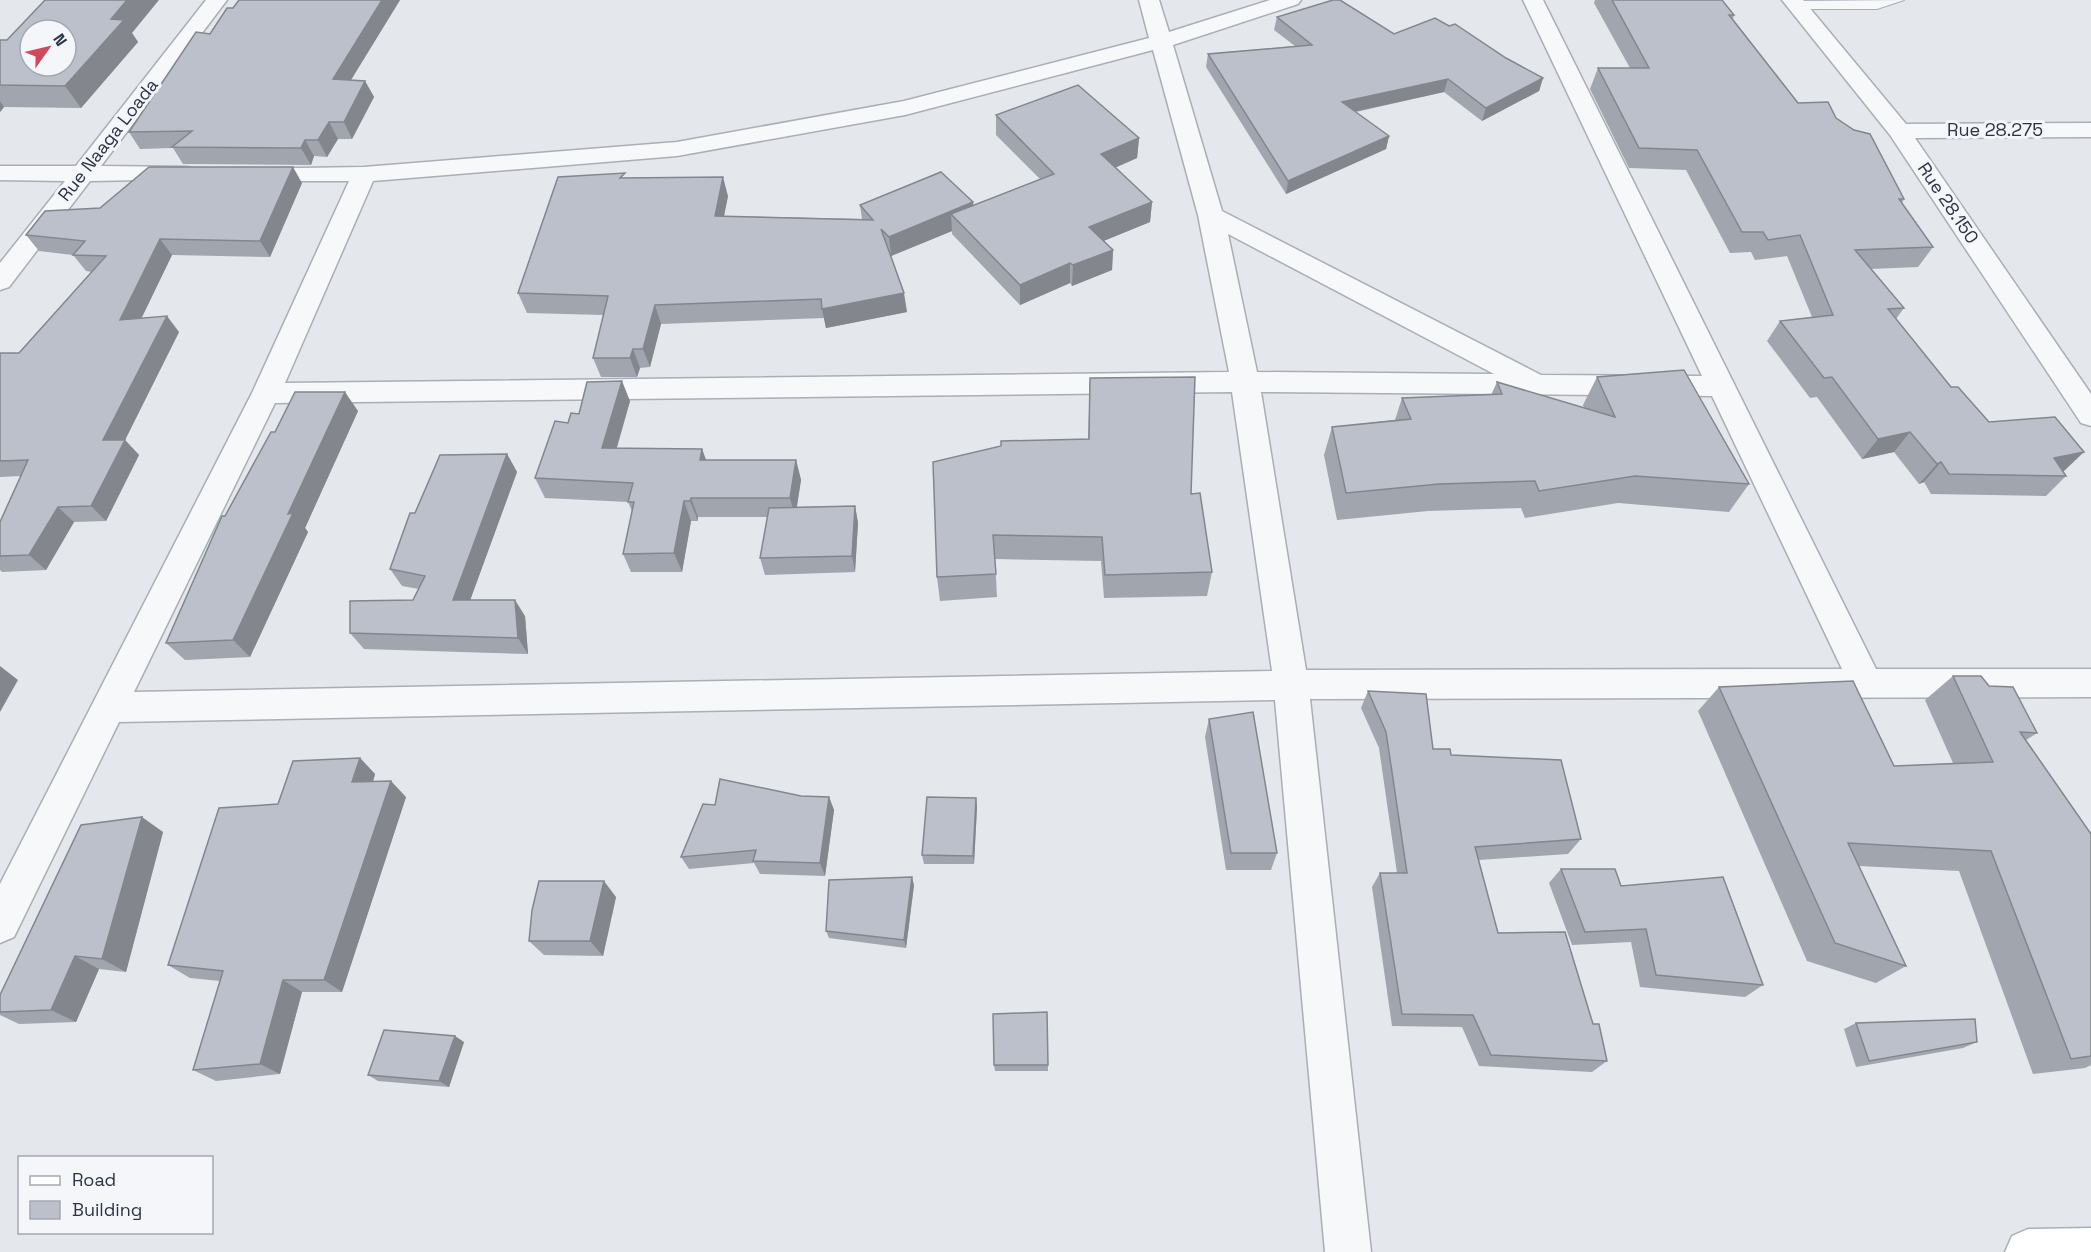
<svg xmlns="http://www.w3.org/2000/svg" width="2091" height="1252" viewBox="0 0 2091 1252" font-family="'Space Grotesk',sans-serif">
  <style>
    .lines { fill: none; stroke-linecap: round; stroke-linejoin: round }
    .service-casing { stroke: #a9aeb7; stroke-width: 2 }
    .minor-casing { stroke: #a9aeb7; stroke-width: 3 }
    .secondary-casing { stroke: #a9aeb7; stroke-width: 3 }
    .service { fill: #f7f8fa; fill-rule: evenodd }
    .minor { fill: #f7f8fa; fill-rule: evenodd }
    .secondary { fill: #fff; fill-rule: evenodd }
    .wall { fill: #a1a5ae }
    .shaded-wall { fill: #83868d }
    .building { fill: #bbc0ca; stroke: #83868d; stroke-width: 1.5; fill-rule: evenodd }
    .labels { text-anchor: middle; stroke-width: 6; stroke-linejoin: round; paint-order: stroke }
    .far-street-label { font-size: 18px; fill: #2b3445; stroke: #f4f6f9 }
  </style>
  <rect width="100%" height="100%" fill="#e4e7ec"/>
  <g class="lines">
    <g class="service-casing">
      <path id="service" d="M1904 0 1877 9H1797L1791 5 1797 1Z"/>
    </g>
    <g class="minor-casing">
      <g id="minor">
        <path d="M206 0H227L101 166 187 167 196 169 199 174 196 179 90 181 9 287 0 290V263L65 181 0 180V166H76Z"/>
        <path d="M1139 0H1159L1169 32 1270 0H1301L1298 4 1173 45 1222 211 1541 375 1702 376 1523 0H1543L1876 669H2091V697L1310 699 1371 1252H1325L1275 700 119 722 14 937 0 943V884L252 393 349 181H253L244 179 241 174 244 169 364 167 677 142 904 101 1149 38ZM1153 50 1198 215 1229 372 285 383 373 181 677 156 905 115ZM1228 234 1494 374 1257 372ZM1232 392 1272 671 134 692 275 403ZM1261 392 1712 396 1842 669 1306 670Z"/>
        <path d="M1782 0H1803L1906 124 2091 123V137L1915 138 2091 394V426L2081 423 1890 135Z"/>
      </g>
    </g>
    <g class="secondary-casing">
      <path id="secondary" d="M2091 1228V1252H2005L2012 1236 2028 1229Z"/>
    </g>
    <use href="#service" class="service"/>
    <use href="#minor" class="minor"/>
    <use href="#secondary" class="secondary"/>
  </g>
  <g class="wall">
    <path d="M239 0H400L351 80 365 81 374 97 352 139H338L327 157 314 156 311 165 183 164 173 148 140 149 129 132 210 34 233 8Z"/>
    <path d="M1595 0H1722L1734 15 1733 19 1798 103 1836 118 1904 199 1902 203 1933 247 1918 267 1871 269 1904 308 1896 319 1951 387 1989 422 2063 471 2066 476 2046 496 1931 494 1924 482 1919 484 1894 452 1862 459 1817 397 1810 398 1767 341 1780 321 1812 317 1787 256 1755 260 1751 252 1730 253 1686 170 1629 168 1590 89 1598 68H1630L1594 3Z"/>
    <path d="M1277 17 1394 34 1506 58 1543 78 1539 91 1482 121 1444 92 1356 112 1389 136 1386 149 1286 194 1206 67 1208 54 1295 46 1274 30Z"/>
    <path d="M132 33 138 42 81 108 4 107 0 112V40Z"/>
    <path d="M996 115 1139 138 1137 158 1115 168 1152 202 1150 222 1103 241 1113 250 1112 270 1072 286 1070 283 1020 305 952 234V231L891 256 907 312 826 328 824 318 661 324 650 367 640 368 637 377H601L593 358 604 315 527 313 518 293 627 178 728 196 724 216 862 219 860 205H973L1040 179 996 135Z"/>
    <path d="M302 183 270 257 172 255 141 318 179 332 125 440 139 455 106 521 74 522 46 570 2 572 0 570V522L21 476 0 477V353H19L92 272 86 271 73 255 39 251 26 235 100 208Z"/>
    <path d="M1597 377 1749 484 1729 512 1618 503 1525 518 1521 508 1428 511 1337 520 1324 455 1332 427 1395 420 1402 398 1491 395 1497 382 1584 408 1583 405Z"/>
    <path d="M1090 378 1191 494 1212 572 1207 596 1104 598 1101 561 995 559 997 597 940 601 937 577 1088 439Z"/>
    <path d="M630 401 617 448 702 449 706 460H796L801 480 797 507 855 506 858 523 855 572 765 575 760 558 768 517H698V521H691L682 572H631L623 554 632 511 628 502 545 498 535 478 568 423 579 414Z"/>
    <path d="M358 411 305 528 308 532 250 657 185 660 166 643 275 432Z"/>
    <path d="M507 454 517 472 470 600 525 616 528 654 364 649 350 633 413 600 419 589 402 586 390 569 415 513Z"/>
    <path d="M1953 676 1989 686 2037 733 2026 740 2091 834V1065L2085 1068 2033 1074 1959 871 1859 866 1906 966 1876 983 1807 961 1698 711 1719 687 1894 766 1953 763 1925 700Z"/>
    <path d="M1368 691 1433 749 1451 755 1581 839 1568 854 1479 860 1498 933 1593 1024 1607 1061 1592 1072 1479 1066 1462 1027 1392 1026 1372 887 1380 873H1397L1379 748 1361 708Z"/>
    <path d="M1209 719 1277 853 1271 870H1226L1205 737Z"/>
    <path d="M360 758 375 774 373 782 406 797 342 992H302L280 1074 216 1081 193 1070 220 981 190 978 168 965 278 804Z"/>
    <path d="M801 796 829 797 834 810 825 876 760 874 754 863 689 869 681 857 715 805Z"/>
    <path d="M976 798 977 807 974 864H924L922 855Z"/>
    <path d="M163 832 126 972 99 969 76 1022 19 1024 0 1015V995Z"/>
    <path d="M1561 869 1621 886 1763 985 1745 997 1640 987 1631 942 1572 945 1549 883Z"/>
    <path d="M914 885 906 948 829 938 826 931Z"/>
    <path d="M616 897 603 956 544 955 529 941Z"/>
    <path d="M1047 1012 1048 1071H995L994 1065Z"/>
    <path d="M1856 1023 1977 1042 1963 1048 1856 1067 1844 1029Z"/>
    <path d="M464 1042 449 1087 378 1081 368 1075Z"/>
  </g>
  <g class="shaded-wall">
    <path d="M127 0H159L132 33 138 42 81 108 65 86 111 19Z"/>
    <path d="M382 0H400L341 96 333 79Z"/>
    <path d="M1543 78 1539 91 1482 121 1486 108Z"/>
    <path d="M1448 79 1444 92 1339 115 1342 102Z"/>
    <path d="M365 81 374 97 352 139 344 122Z"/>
    <path d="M0 101 4 107 0 112Z"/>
    <path d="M329 122 338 139 327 157 318 140Z"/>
    <path d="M1389 136 1386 149 1286 194 1288 181Z"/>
    <path d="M1139 138 1137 158 1100 174 1101 154Z"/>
    <path d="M305 140 314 156 311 165 301 148Z"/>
    <path d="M293 167 302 183 270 257 260 241Z"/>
    <path d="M723 177 728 196 720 235 715 216Z"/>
    <path d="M973 202 974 221 951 214 952 231 891 256 889 237Z"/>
    <path d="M1152 202 1150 222 1089 247V227Z"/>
    <path d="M160 239 172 255 133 336 120 320Z"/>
    <path d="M1113 250 1112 270 1072 286 1073 265Z"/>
    <path d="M1070 263V283L1020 305V285Z"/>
    <path d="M904 293 907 312 826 328 822 309Z"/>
    <path d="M655 305 661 324 650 367 643 349Z"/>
    <path d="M167 316 179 332 125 440 139 455 106 521 91 506 103 440Z"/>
    <path d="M633 349 640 368 637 377 630 358Z"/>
    <path d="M622 381 630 401 611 467 602 448Z"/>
    <path d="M345 392 358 411 305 528 308 532 250 657 233 640 288 514Z"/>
    <path d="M1910 432 1894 452 1862 459 1878 439Z"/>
    <path d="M702 449 709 468 700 460Z"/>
    <path d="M2084 452 2064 471 2041 476 2054 458Z"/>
    <path d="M507 454 517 472 464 617 453 600Z"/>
    <path d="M796 460 801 480 795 517 790 498Z"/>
    <path d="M1941 462 1924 482 1919 484 1937 464Z"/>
    <path d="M691 498 698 517V521L690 501Z"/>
    <path d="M684 501 691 521 682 572 674 553Z"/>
    <path d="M855 506 858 523 855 572 852 556Z"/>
    <path d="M58 507 74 522 46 570 29 555Z"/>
    <path d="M515 600 525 616 528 654 518 638Z"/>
    <path d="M0 666 18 680 0 712Z"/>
    <path d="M360 758 375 774 368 798 352 782Z"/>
    <path d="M391 781 406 797 342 992 324 980Z"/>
    <path d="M829 797 834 810 825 876 820 863Z"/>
    <path d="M976 798 977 807 974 864 973 856Z"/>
    <path d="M142 817 163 832 126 972 102 959Z"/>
    <path d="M912 877 914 885 906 948 904 940Z"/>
    <path d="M604 881 616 897 603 956 590 941Z"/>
    <path d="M75 956 99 969 76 1022 51 1010Z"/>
    <path d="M283 980 302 992 280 1074 260 1064Z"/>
    <path d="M455 1036 464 1042 449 1087 439 1081Z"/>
  </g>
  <g class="building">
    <path d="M45 0H127L111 19 124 20 65 86 0 85V40H7ZM30 30H66V66H30Z"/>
    <path d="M239 0H382L333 79 365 81 344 122H329L318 140H305L301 148 172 147 192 131 129 132 196 32 210 34 227 8H233Z"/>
    <path d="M1333 0H1340L1394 34 1435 18 1449 26 1455 24 1506 58 1543 78 1486 108 1448 79 1342 102 1389 136 1288 181 1208 54 1312 45 1277 17Z"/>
    <path d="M1612 0H1722L1734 15H1729L1798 103 1828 102 1836 118 1854 130 1870 134 1904 199H1899L1933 247 1855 250 1904 308 1888 309 1951 387H1958L1989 422 2055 417 2084 452 2054 458 2066 476 1949 474 1941 462 1937 464 1910 432 1878 439 1832 377 1824 378 1780 321 1833 315 1800 235 1768 240 1763 232H1742L1697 150 1639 148 1598 68H1649Z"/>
    <path d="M1078 85 1139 138 1101 154 1152 202 1089 227 1113 250 1073 265 1070 263 1020 285 951 214 1054 174 996 115Z"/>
    <path d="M149 167H293L260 241 160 239 120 320 167 316 103 440H125L91 506 58 507 29 555 0 556V522L28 460 0 461V353H19L106 256 73 255 85 241 26 235 45 211 100 208Z"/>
    <path d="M941 172 973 202 889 237 881 229 904 293 822 309 821 299 655 305 643 349H633L630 358H593L608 296 518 293 558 177 625 173 620 178 723 177 715 216 873 220 860 205Z"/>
    <path d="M1684 370 1749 484 1635 476 1539 491 1535 481 1439 484 1346 493 1332 427 1411 419 1402 398 1502 394 1497 382 1615 417 1597 377Z"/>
    <path d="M1195 377 1191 494 1200 493 1212 572 1105 575 1102 537 993 535 996 574 937 577 933 462 1001 446V441L1089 439 1090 378Z"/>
    <path d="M622 381 602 448 702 449 700 460H796L790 498H691L690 501H684L674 553 623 554 634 502H628L633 483 535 478 555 421 568 423 571 413 579 414 587 382Z"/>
    <path d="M295 392H345L288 514 293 513 233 640 166 643 222 516H225L271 432H275Z"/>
    <path d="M507 454 453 600H515L518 638 350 633V601L413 600 425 576 390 569 410 513H415L440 455Z"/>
    <path d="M855 506 852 556 760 558 769 508Z"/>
    <path d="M1953 676H1981L1989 686 2013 687 2037 733 2020 732 2091 834V1056L2071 1059 1991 851 1848 843 1906 966 1835 943 1719 687 1853 681 1894 766 1993 762Z"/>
    <path d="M1368 691 1426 694 1433 749H1450L1451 755 1561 760 1581 839 1475 847 1498 933 1565 932 1593 1024H1599L1607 1061 1491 1055 1473 1015 1402 1014 1380 873H1407L1386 732Z"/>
    <path d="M1253 712 1277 853H1231L1209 719Z"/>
    <path d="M360 758 352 782 391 781 324 980H283L260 1064 193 1070 223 971 168 965 219 808 278 804 293 761Z"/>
    <path d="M720 779 801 796 829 797 820 863 753 861 756 850 681 857 703 804 715 805Z"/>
    <path d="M927 797 976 798 973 856 922 855Z"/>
    <path d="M142 817 102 959 75 956 51 1010 0 1012V995L81 825Z"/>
    <path d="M1561 869H1615L1621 886 1723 877 1763 985 1656 975 1646 929 1585 932Z"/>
    <path d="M912 877 904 940 826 931 829 880Z"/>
    <path d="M539 881H604L590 941H529L532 910Z"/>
    <path d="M1047 1012 1048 1065H994L993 1014Z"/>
    <path d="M1975 1019 1977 1042 1869 1061 1856 1023Z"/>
    <path d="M384 1030 455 1036 439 1081 368 1075Z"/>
  </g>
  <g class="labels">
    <g class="far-street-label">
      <text x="1995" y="136">Rue 28.275</text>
      <text transform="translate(108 140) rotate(-52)" y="6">Rue Naaga Loada</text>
      <text transform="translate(1948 203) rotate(56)" y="6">Rue 28.150</text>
    </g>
  </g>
  <rect x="18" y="1156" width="195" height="78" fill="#f4f6f9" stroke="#a4a8b1" stroke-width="1.5"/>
  <rect x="30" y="1176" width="30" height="9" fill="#ffffff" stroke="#a4a8b1" stroke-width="1.5"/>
  <text x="72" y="1186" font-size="18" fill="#2b3445">Road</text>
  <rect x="30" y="1201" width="30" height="18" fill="#bbc0ca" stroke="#a4a8b1" stroke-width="1.5"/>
  <text x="72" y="1216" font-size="18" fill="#2b3445">Building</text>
  <g transform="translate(48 48) rotate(56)"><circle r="28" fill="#f4f6f9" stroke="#a4a8b1" stroke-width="1.5"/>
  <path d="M0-4.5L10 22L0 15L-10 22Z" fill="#d1495b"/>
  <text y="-9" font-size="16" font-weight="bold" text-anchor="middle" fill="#2b3445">N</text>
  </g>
</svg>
